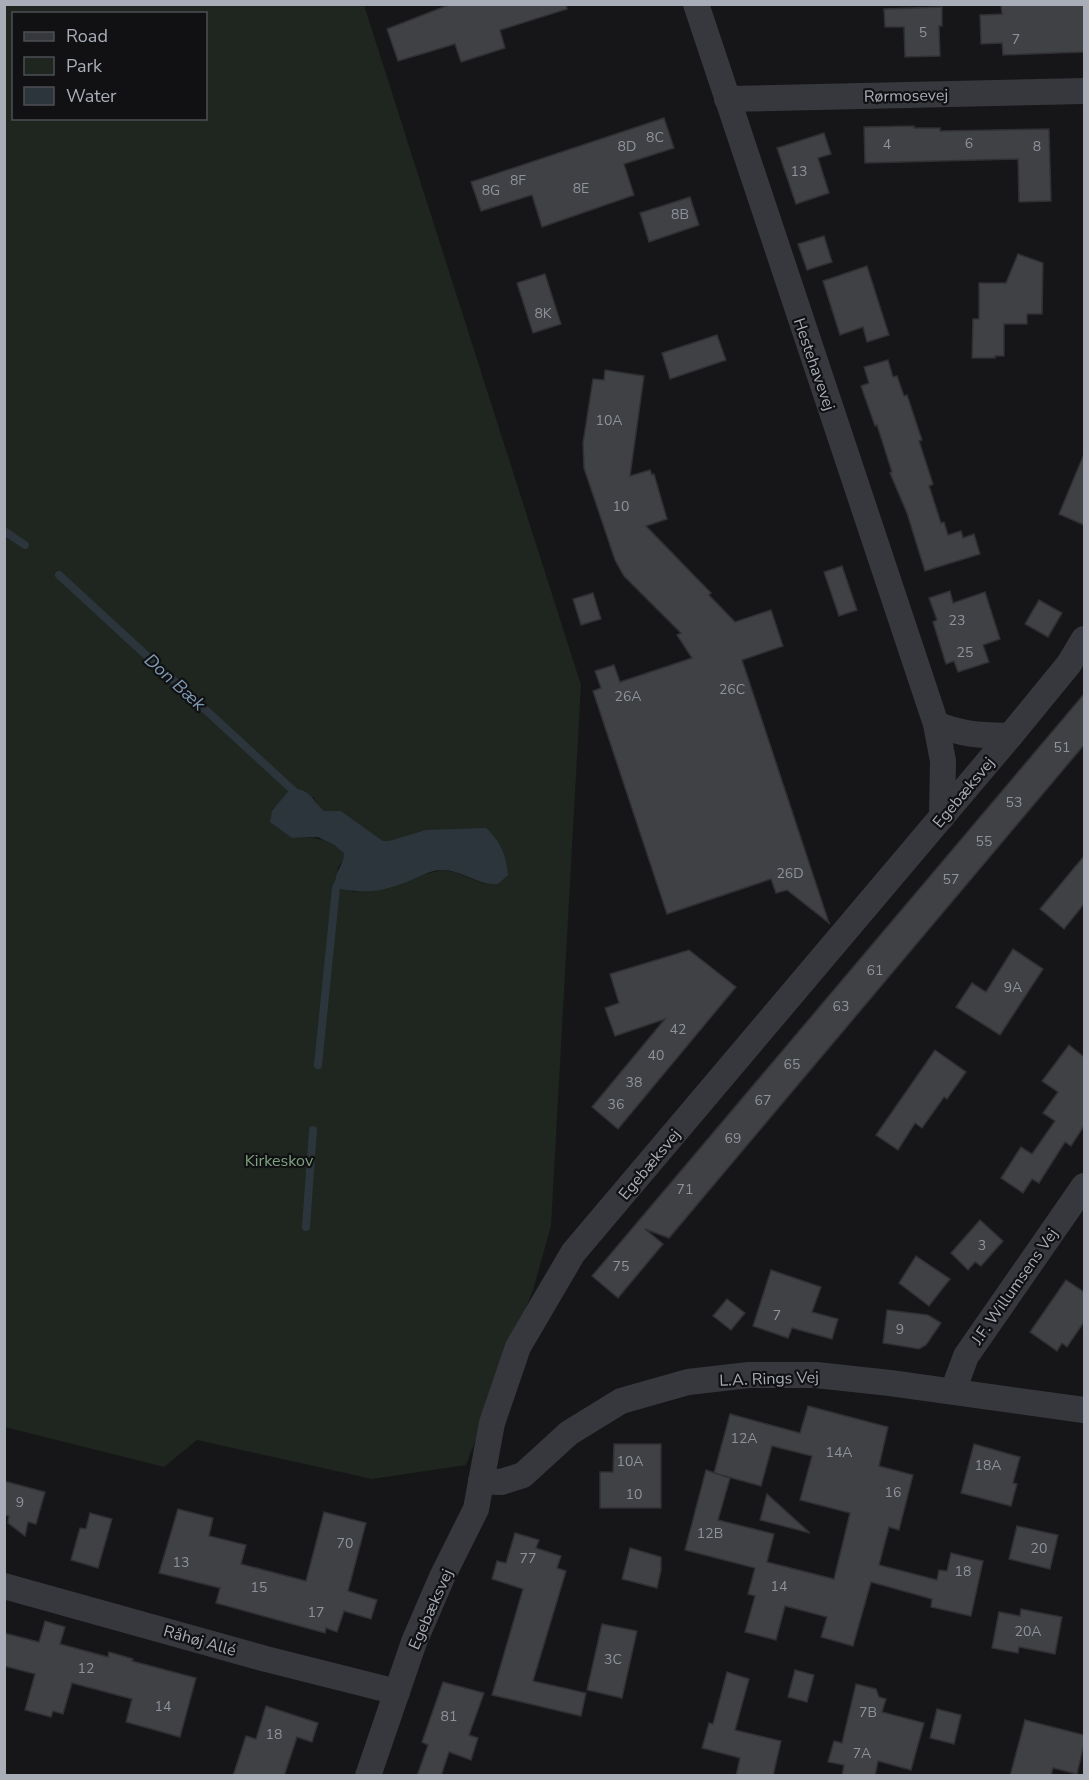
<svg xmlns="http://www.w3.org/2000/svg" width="1089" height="1780" viewBox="0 0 1089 1780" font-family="'Nunito Sans',sans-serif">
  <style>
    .green { fill: #1e261f; fill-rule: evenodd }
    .water { fill: #2c353c }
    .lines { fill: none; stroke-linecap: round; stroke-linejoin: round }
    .stream { stroke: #2c353c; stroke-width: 8 }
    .building { fill: #404145; stroke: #303034; stroke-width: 1.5 }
    .minor { stroke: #37383d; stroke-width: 26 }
    .labels { text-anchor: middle; stroke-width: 4.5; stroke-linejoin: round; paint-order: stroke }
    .number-label { font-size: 14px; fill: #8e929b }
    .street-label { font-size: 16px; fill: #a8adb8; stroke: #111113 }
    .park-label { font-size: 16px; fill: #7fa381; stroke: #111113 }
    .water-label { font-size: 18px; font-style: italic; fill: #7f9bb3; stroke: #111113 }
  </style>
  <rect width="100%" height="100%" fill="#161618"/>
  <path class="green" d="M5 5H364L581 685 551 1226 533 1290 466 1465 372 1479 197 1440 164 1467 5 1427ZM14 14H206V118H14ZM313 796 318 806 324 811H341L383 841H389L486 885 455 872 442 870 354 892 347 889 336 888 338 867 344 860 345 853C324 837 317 837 292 838Z"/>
  <path class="water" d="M291 788C312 790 311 799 324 811H341L383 841H389L426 830 486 828C501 842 506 855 508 875L498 884C477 885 461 869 440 870 429 871 419 877 409 881 382 892 364 894 336 888 333 871 344 867 344 853L334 845 318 837 292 838 270 822 272 811Z"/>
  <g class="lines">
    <g class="stream">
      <path d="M4 531 25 545"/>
      <path d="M59 575 297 794"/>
      <path d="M318 1065 336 888 340 880"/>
      <path d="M306 1227 313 1130"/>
    </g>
  </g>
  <g class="building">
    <path d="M451 4H566L567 9 500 30 505 48 461 62 455 44 398 61 387 29Z"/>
    <path d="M1084 4V52L1003 55 1002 43 981 44 980 15 1002 14 1001 5Z"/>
    <path d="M942 7V26H939L940 56 905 57 904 27H885L884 9Z"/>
    <path d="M664 118 674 148 624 164 634 195 542 227 532 195 481 211 471 182Z"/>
    <path d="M914 126V128H940V131L1049 129 1051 201 1019 202 1018 159 865 163 864 127Z"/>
    <path d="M824 133 831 154 818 158 829 193 796 204 777 148Z"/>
    <path d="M690 197 699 225 649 242 640 213Z"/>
    <path d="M824 236 832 262 807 270 798 244Z"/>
    <path d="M1018 254 1043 263 1042 314H1027V324H1004V356H995V358H972L973 319H979V283H1006Z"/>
    <path d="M867 266 889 335 867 342 863 327 840 335 823 281Z"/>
    <path d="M545 274 561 324 533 333 517 283Z"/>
    <path d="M717 335 726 360 670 379 662 353Z"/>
    <path d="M888 360 893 377 897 376 904 396 907 395 922 440 919 441 933 484 929 486 941 523 944 522 948 535 961 531 963 538 974 534 980 554 925 571 907 513 890 473 892 472 877 425 875 426 861 386 869 383 864 367Z"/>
    <path d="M605 370 644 376 630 476 650 470 652 475 654 474 667 519 646 526 711 593 709 595 735 622 771 610 783 646 742 660 829 923 787 890 776 893 771 879 667 914 593 691 601 688 595 671 614 665 620 682 692 658 677 635 681 633 624 576 615 560 584 468 583 443 593 379 604 380Z"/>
    <path d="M1084 454V525L1059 514Z"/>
    <path d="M842 566 857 610 839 616 824 572Z"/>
    <path d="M950 591 953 603 985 592 1000 639 983 645 989 662 958 672 954 661 946 664 933 622 937 620 929 598Z"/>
    <path d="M593 593 601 619 581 625 573 599Z"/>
    <path d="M1039 600 1062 613 1048 637 1025 624Z"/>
    <path d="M1084 694V745L669 1238 645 1229 663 1244 618 1298 592 1276Z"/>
    <path d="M1084 856V904L1064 929 1040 909Z"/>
    <path d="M1013 949 1043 969 1000 1035 956 1007 972 983 986 992Z"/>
    <path d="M689 950 736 987 618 1129 592 1107 665 1019 615 1036 605 1008 619 1003 610 974Z"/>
    <path d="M1069 1045 1084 1057V1126L1071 1146 1065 1142 1039 1183 1032 1179 1023 1193 1001 1178 1021 1147 1032 1154 1055 1121 1043 1113 1058 1092 1042 1081Z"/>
    <path d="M935 1050 966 1072 947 1099 944 1097 922 1128 915 1123 898 1150 876 1135Z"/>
    <path d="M980 1220 1003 1241 981 1266 975 1262 968 1270 951 1253Z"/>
    <path d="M916 1256 950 1279 929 1306 899 1283Z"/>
    <path d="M771 1270 821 1287 812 1312 838 1319 832 1339 792 1328 788 1338 753 1326Z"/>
    <path d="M1066 1280 1084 1292V1322L1067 1347 1062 1343 1057 1351 1030 1332Z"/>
    <path d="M727 1299 745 1313 731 1330 713 1316Z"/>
    <path d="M887 1310 928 1315 941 1323 926 1345 919 1349 883 1343Z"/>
    <path d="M808 1406 888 1427 879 1466 913 1475 899 1530 889 1527 879 1565 937 1580 939 1570 947 1571 951 1553 983 1561 971 1616 931 1607 932 1599 871 1582 853 1646 821 1637 827 1617 785 1606 776 1640 745 1632 755 1596 748 1594 755 1568 685 1550 706 1470 730 1478 718 1520 774 1534 767 1562 834 1579 850 1513 800 1500 812 1456 772 1446 761 1486 714 1473 730 1414 800 1433Z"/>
    <path d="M614 1444H661V1508H600V1472H613Z"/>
    <path d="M974 1444 1020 1457 1013 1483 1017 1484 1011 1506 961 1493Z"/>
    <path d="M4 1481 45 1492 36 1524 28 1522 25 1536 8 1523 9 1516 4 1515Z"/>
    <path d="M767 1494 810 1533 760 1520Z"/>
    <path d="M178 1509 213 1518 209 1536 246 1545 241 1564 306 1581 324 1512 366 1523 348 1591 377 1600 371 1619 344 1611 337 1632 326 1628 325 1633 216 1603 220 1588 159 1573Z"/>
    <path d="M90 1513 112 1519 98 1568 71 1560 80 1528 86 1529Z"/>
    <path d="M1017 1526 1058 1535 1050 1569 1009 1559Z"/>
    <path d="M515 1533 539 1540 536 1548 561 1556 557 1568 566 1571 533 1681 586 1693 581 1716 492 1695 523 1589 492 1579 497 1561 506 1563Z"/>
    <path d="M630 1548 661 1557V1570L657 1588 622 1579Z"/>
    <path d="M1021 1609 1062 1617 1055 1654 1019 1647 1018 1653 992 1648 999 1612 1020 1616Z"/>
    <path d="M45 1621 65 1627 60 1644 108 1657 109 1652 133 1659 132 1661 196 1678 180 1737 126 1722 132 1699 72 1683 63 1714 53 1711 51 1717 25 1710 35 1674 4 1666V1633L39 1642Z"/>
    <path d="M602 1624 637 1631 622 1698 587 1690Z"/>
    <path d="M795 1670 814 1675 807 1702 788 1697Z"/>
    <path d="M727 1672 749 1679 735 1730 781 1741 773 1776H736L740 1758 702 1748 709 1723 713 1724Z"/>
    <path d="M443 1682 484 1693 469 1735 478 1738 471 1760 449 1752 441 1776H417L428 1745 422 1742Z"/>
    <path d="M856 1684 876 1689 879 1697 886 1699 882 1712 924 1723 911 1770 878 1761 875 1776H842L844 1765 828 1762 834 1741 842 1743Z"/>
    <path d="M266 1706 318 1723 312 1742 297 1737 284 1776H233L246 1736 256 1739Z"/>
    <path d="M937 1709 961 1715 954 1744 930 1738Z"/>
    <path d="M1025 1720 1084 1735V1744L1077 1774 1053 1768 1051 1776H1010Z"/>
  </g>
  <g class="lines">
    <g class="minor">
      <path d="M696 4 936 724 943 761 942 817"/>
      <path d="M727 99 1084 91"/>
      <path d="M936 724C963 735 980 735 1010 736"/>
      <path d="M953 1391 966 1356 1084 1186"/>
      <path d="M481 1481 501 1482 523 1475 569 1433 621 1401 688 1382 749 1375H816L890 1383 1084 1410"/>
      <path d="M4 1586 266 1659 397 1692"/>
      <path d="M368 1776 414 1642 442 1577 476 1509 492 1423 518 1347 573 1253 1010 736 1069 664 1084 639"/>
    </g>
  </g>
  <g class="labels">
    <g class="number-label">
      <text x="923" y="37">5</text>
      <text x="1016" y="44">7</text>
      <text x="655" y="142">8C</text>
      <text x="969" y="148">6</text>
      <text x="887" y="149">4</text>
      <text x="627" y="151">8D</text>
      <text x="1037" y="151">8</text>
      <text x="799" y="176">13</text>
      <text x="518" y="185">8F</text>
      <text x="581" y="193">8E</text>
      <text x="491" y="195">8G</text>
      <text x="680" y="219">8B</text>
      <text x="543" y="318">8K</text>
      <text x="609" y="425">10A</text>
      <text x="621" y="511">10</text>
      <text x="957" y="625">23</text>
      <text x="965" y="657">25</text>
      <text x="732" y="694">26C</text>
      <text x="628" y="701">26A</text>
      <text x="1062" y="752">51</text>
      <text x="1014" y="807">53</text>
      <text x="984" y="846">55</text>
      <text x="790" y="878">26D</text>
      <text x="951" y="884">57</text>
      <text x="875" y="975">61</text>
      <text x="1013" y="992">9A</text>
      <text x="841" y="1011">63</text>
      <text x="678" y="1034">42</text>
      <text x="656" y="1060">40</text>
      <text x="792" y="1069">65</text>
      <text x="634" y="1087">38</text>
      <text x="763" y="1105">67</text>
      <text x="616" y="1109">36</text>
      <text x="733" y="1143">69</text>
      <text x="685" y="1194">71</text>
      <text x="982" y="1250">3</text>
      <text x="621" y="1271">75</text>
      <text x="777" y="1320">7</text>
      <text x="900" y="1334">9</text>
      <text x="744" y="1443">12A</text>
      <text x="839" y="1457">14A</text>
      <text x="630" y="1466">10A</text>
      <text x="988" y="1470">18A</text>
      <text x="893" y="1497">16</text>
      <text x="634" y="1499">10</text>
      <text x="20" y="1507">9</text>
      <text x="710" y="1538">12B</text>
      <text x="345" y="1548">70</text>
      <text x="1039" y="1553">20</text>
      <text x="528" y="1563">77</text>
      <text x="181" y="1567">13</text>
      <text x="963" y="1576">18</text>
      <text x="779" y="1591">14</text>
      <text x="259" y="1592">15</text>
      <text x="316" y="1617">17</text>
      <text x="1028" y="1636">20A</text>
      <text x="613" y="1664">3C</text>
      <text x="86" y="1673">12</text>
      <text x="163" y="1711">14</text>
      <text x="868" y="1717">7B</text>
      <text x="449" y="1721">81</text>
      <text x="274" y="1739">18</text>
      <text x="862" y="1758">7A</text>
    </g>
    <g class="street-label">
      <text transform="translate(906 95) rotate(-1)" y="6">Rørmosevej</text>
      <text transform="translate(815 364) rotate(71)" y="6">Hestehavevej</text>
      <text transform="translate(963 792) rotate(-50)" y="6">Egebæksvej</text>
      <text transform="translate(649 1164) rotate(-50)" y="6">Egebæksvej</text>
      <text transform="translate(1014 1286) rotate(-55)" y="6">J.F. Willumsens Vej</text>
      <text transform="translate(769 1378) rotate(-2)" y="6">L.A. Rings Vej</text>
      <text transform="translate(430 1609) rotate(-66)" y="6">Egebæksvej</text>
      <text transform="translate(200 1640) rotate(16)" y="6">Råhøj Allé</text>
    </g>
    <g class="park-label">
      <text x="279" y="1166">Kirkeskov</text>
    </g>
    <g class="water-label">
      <text transform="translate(175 682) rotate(42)" y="6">Don Bæk</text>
    </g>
  </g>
  <rect width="1089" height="1780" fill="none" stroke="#a8adb8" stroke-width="12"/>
  <rect x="12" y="12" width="195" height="108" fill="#111113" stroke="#4d4f55" stroke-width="1.5"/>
  <rect x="24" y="32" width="30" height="9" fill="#37383d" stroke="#4d4f55" stroke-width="1.5"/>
  <text x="66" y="42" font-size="18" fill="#a8adb8">Road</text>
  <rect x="24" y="57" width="30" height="18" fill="#1e261f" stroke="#4d4f55" stroke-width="1.5"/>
  <text x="66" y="72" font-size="18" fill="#a8adb8">Park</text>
  <rect x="24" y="87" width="30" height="18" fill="#2c353c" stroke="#4d4f55" stroke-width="1.5"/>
  <text x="66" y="102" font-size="18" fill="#a8adb8">Water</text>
</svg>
